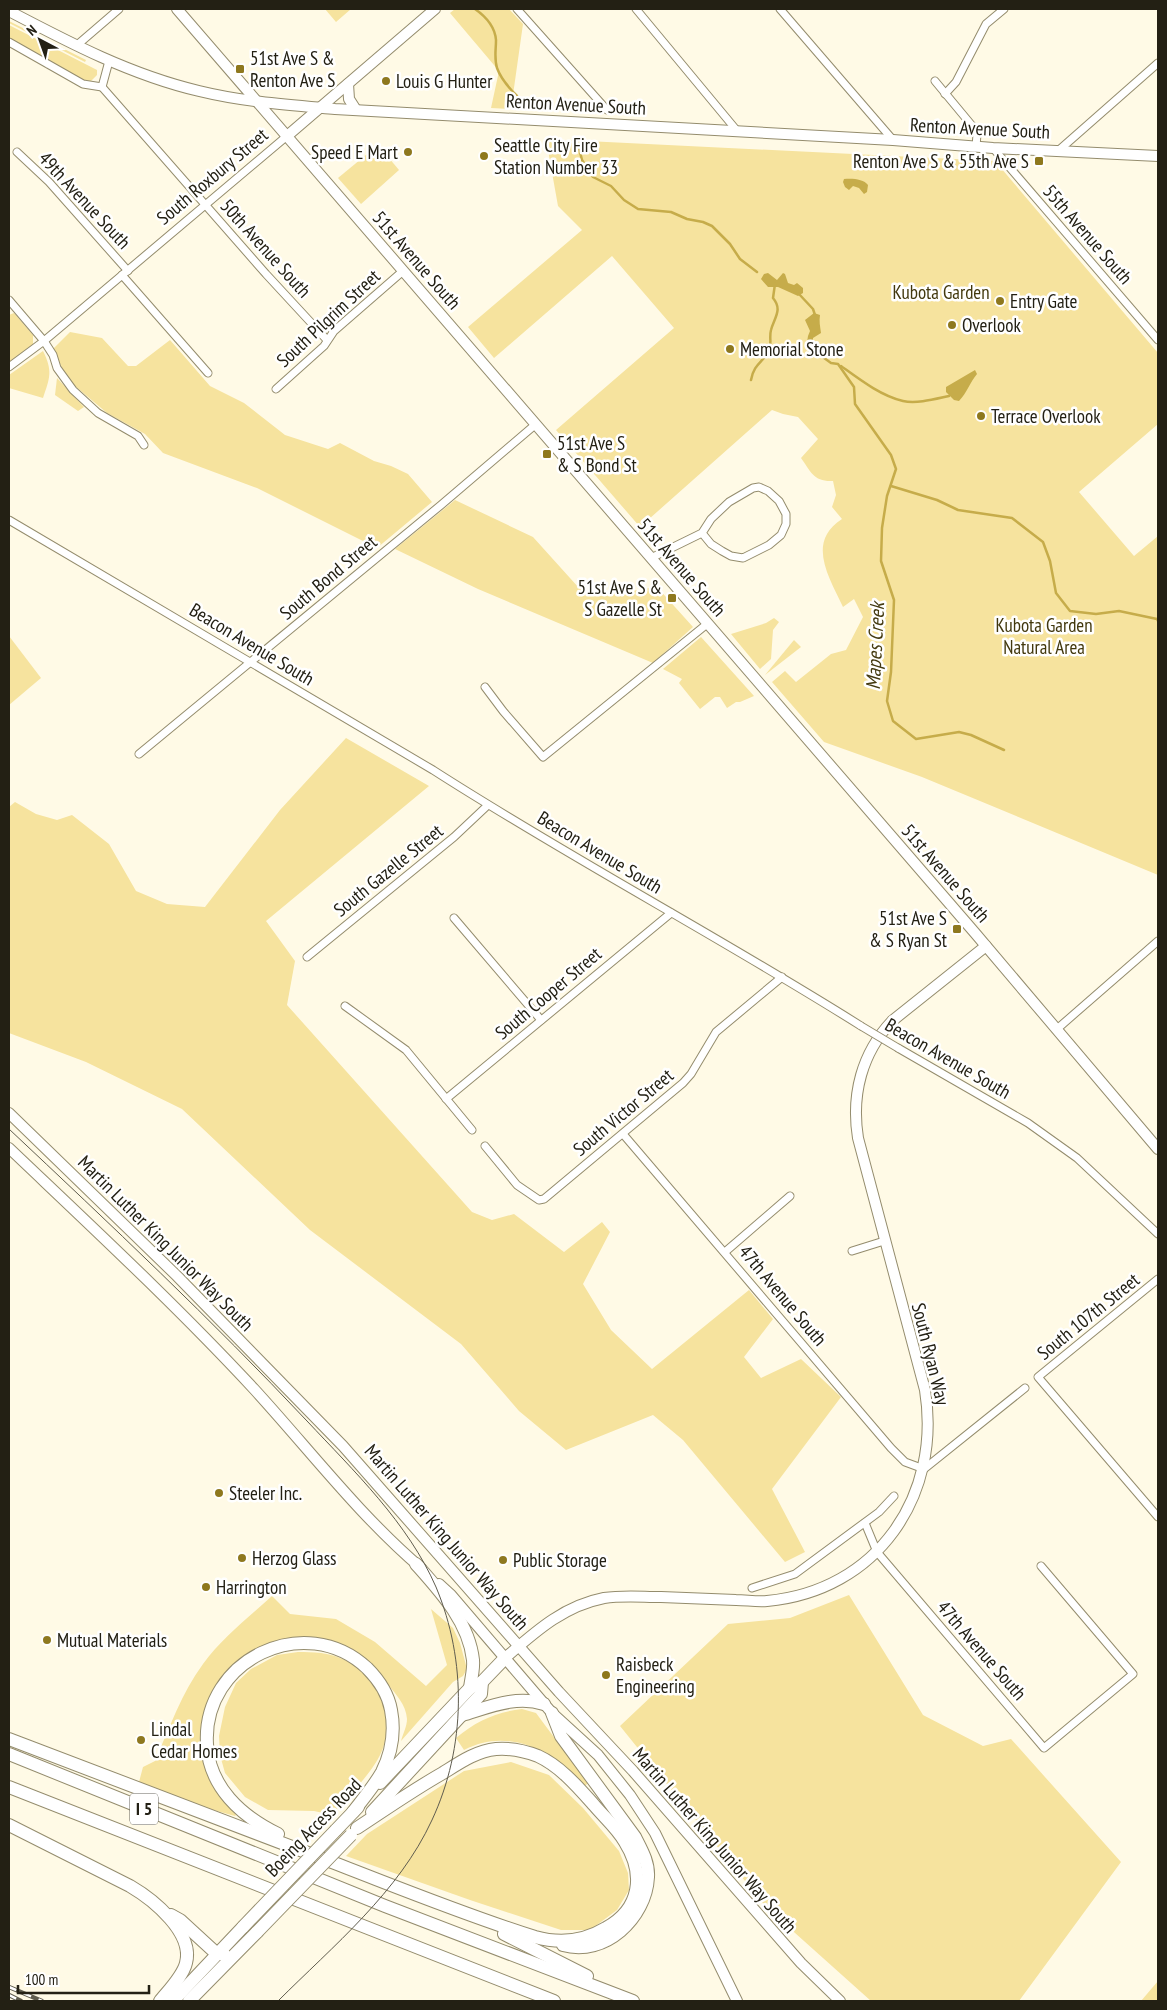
<svg xmlns="http://www.w3.org/2000/svg" width="1167" height="2010" viewBox="0 0 1167 2010" font-family="'PT Sans Narrow',sans-serif">
  <style>
    .green { fill: #f6e39e }
    .water { fill: #c6ac4a }
    .lines { fill: none; stroke-linecap: round; stroke-linejoin: round }
    .stream { stroke: #c6ac4a; stroke-width: 2.5 }
    .street-casing { stroke: #948c6d; stroke-width: 9 }
    .secondary-casing { stroke: #948c6d; stroke-width: 12 }
    .highway-casing { stroke: #948c6d; stroke-width: 14 }
    .street { stroke: #fff; stroke-width: 7 }
    .secondary { stroke: #fff; stroke-width: 10 }
    .highway { stroke: #fff; stroke-width: 12 }
    .tram { stroke: #5f5c4e; stroke-width: 1 }
    .rail-casing { stroke: #5f5c4e; stroke-width: 4.5 }
    .rail { stroke: #fff; stroke-width: 2.5; stroke-dasharray: 8; stroke-linecap: butt }
    .street-bridge-casing { stroke: #948c6d; stroke-width: 9; stroke-linecap: butt }
    .highway-bridge-casing { stroke: #948c6d; stroke-width: 14; stroke-linecap: butt }
    .street-bridge { stroke: #fff; stroke-width: 7 }
    .highway-bridge { stroke: #fff; stroke-width: 12 }
    .poi-dot { fill: #8e781e; stroke: #fff; stroke-width: 2 }
    .labels { text-anchor: middle; stroke-width: 5; stroke-linejoin: round; paint-order: stroke }
    .shield { fill: #fff; stroke: #65635a; stroke-width: 1 }
    .shield-label { font-size: 18px; font-weight: bold; fill: #232014 }
    .poi-label { font-size: 19px; fill: #232014; stroke: #fff; text-anchor: start }
    .street-label { font-size: 19px; fill: #232014; stroke: #fff }
    .park-label { font-size: 19px; fill: #42380d; stroke: #fff }
    .water-label { font-size: 20px; font-style: italic; fill: #443a10; stroke: #fff }
  </style>
  <rect width="100%" height="100%" fill="#fffae6"/>
  <g class="green">
    <path d="M325 9H351L336 22Z"/>
    <path d="M455 9H509L523 24 511 109 491 108 499 71 450 13Z"/>
    <path d="M9 21 86 60 85 62 9 23Z"/>
    <path d="M9 25 97 70V75L91 81C72 81 27 49 9 38Z"/>
    <path d="M546 139 995 161 1158 353V424L1079 492 1134 556 1158 536V875L922 777 824 742 772 682 785 671 796 682 831 654 846 650 863 617 854 599 843 607C829 577 806 542 842 519L832 507 836 495 833 481C814 482 811 472 801 458L818 439 798 417 783 414 772 410 640 527 556 430 674 328 612 256 494 358 468 327 582 230 558 206Z"/>
    <path d="M378 145 399 170 361 204 338 178Z"/>
    <path d="M14 313 33 335V344L9 363V315Z"/>
    <path d="M70 332 102 338 128 366H136L170 340 210 386 244 403 285 435 328 449 340 443 374 461 391 466 408 474 432 502 377 548 257 488 163 453 145 434 107 413 75 386 62 368 53 349Z"/>
    <path d="M43 351C53 371 50 378 43 398L9 388V375Z"/>
    <path d="M57 378 84 407 78 411 55 395Z"/>
    <path d="M455 500 533 537 579 588 599 596 657 587 693 627 653 663 478 589 395 549Z"/>
    <path d="M774 618 779 622 773 630 771 659 760 669 731 634 766 623Z"/>
    <path d="M9 636 41 678 9 705Z"/>
    <path d="M701 637 754 696 740 702H736L727 708 720 697H715L700 709 679 683 682 679 663 669Z"/>
    <path d="M794 640 801 647 765 675Z"/>
    <path d="M346 738 429 786 266 921 295 961 287 1005 472 1212 492 1220 514 1214 564 1252 602 1222 610 1232 583 1284 611 1330 652 1369 749 1290 773 1319 744 1357 761 1378 801 1359 841 1397 772 1489 805 1552 785 1562 683 1440 653 1415 566 1450 519 1411 461 1344 310 1230 182 1109 86 1062 9 1033V807L15 802 36 814 57 820 72 815 109 844 136 891 167 904 205 907 280 810Z"/>
    <path d="M849 1595 923 1715 983 1746 1011 1739 1121 1862 1019 2001H871L766 1907 620 1726 728 1624 790 1618Z"/>
    <path d="M272 1596 290 1614 336 1619 375 1642 426 1686 447 1665 431 1609 453 1628 460 1643 467 1669 463 1676 453 1682 401 1741C403 1734 407 1726 407 1719 406 1704 396 1695 387 1683 379 1673 370 1661 358 1654 322 1633 272 1633 240 1660 223 1674 213 1710 204 1731L226 1803 236 1815 235 1816 206 1808 139 1782 143 1767 155 1761C169 1729 182 1692 203 1664 222 1638 248 1618 272 1596Z"/>
    <path d="M298 1652C305 1652 313 1652 321 1653 367 1659 398 1703 383 1748 375 1771 348 1796 332 1815L314 1811 268 1810 245 1797 225 1773 220 1755 219 1736 225 1707 236 1683 251 1669 277 1655Z"/>
    <path d="M522 1709 536 1713 588 1783 585 1786C555 1752 509 1726 464 1750L456 1738C476 1721 496 1712 522 1709Z"/>
    <path d="M511 1762 549 1775 583 1808 619 1851 628 1873 629 1890 617 1910 590 1930H561L470 1900 346 1856 367 1834 464 1771Z"/>
    <path d="M1158 1981V2001H1141Z"/>
  </g>
  <g class="water">
    <path d="M844 179C852 178 864 179 868 185L867 192 864 194 859 188 853 186 849 190 845 187 843 182Z"/>
    <path d="M768 273 777 280 783 273 785 274 788 283 794 285 797 283 803 288V293L798 296 778 287H768L761 279 764 274Z"/>
    <path d="M814 313 820 315C819 321 820 326 821 333L813 338V346L823 347 829 350 828 353 816 357 810 354 806 349 808 336 810 331 805 320Z"/>
    <path d="M975 370 977 374C970 382 967 393 959 401L954 400 946 392V387Z"/>
  </g>
  <g class="lines">
    <g class="stream">
      <path d="M475 9C485 16 495 27 496 40 496 50 494 58 497 68 501 79 508 87 517 96"/>
      <path d="M579 148 582 160 593 177 611 186 624 200 638 209 671 212 687 219 703 222 712 226 730 244 740 259 757 272"/>
      <path d="M799 294 813 309 815 315"/>
      <path d="M820 355 831 363 838 364 854 387 855 404 891 455 896 469 887 496 882 528 881 561 894 600 891 672 887 701 893 721 916 739 959 732 971 735 1004 750"/>
      <path d="M841 366C859 379 881 396 903 401 917 404 935 399 949 396"/>
      <path d="M751 380C754 363 764 362 769 350 772 344 769 337 771 330 774 318 783 310 773 298L775 284"/>
      <path d="M891 486 937 500 958 510 1012 518 1043 542 1050 561 1056 593 1070 611 1096 614 1119 611 1157 619 1158 621"/>
    </g>
    <g class="street-casing">
      <g id="street">
        <path d="M517 9 607 110"/>
        <path d="M636 9 738 132"/>
        <path d="M780 9 893 140"/>
        <path d="M9 42 83 84 102 87"/>
        <path d="M76 46 119 9"/>
        <path d="M109 61 102 87 266 274 327 340"/>
        <path d="M935 81 974 128 977 134 976 147"/>
        <path d="M945 94 956 82 986 24 1004 9"/>
        <path d="M993 148 1158 340"/>
        <path d="M1058 151 1158 63"/>
        <path d="M17 152 49 182 128 271"/>
        <path d="M122 275 208 373"/>
        <path d="M9 300 44 341 53 355 57 368 73 390 98 413 138 436 144 445"/>
        <path d="M9 367 44 341 287 136"/>
        <path d="M276 389 324 346 334 331 403 271"/>
        <path d="M9 520 433 770C573 860 720 937 861 1026"/>
        <path d="M651 558 702 533 711 519 729 502 753 488 759 487 768 491 779 501 786 514V524L781 535 769 545 743 558 731 556 722 551 711 544 702 533"/>
        <path d="M485 687 503 711 543 757 707 624"/>
        <path d="M139 754 441 505 536 424"/>
        <path d="M454 918 541 1020"/>
        <path d="M307 957 454 837 488 805"/>
        <path d="M345 1006 406 1050 472 1130"/>
        <path d="M1057 1029 1158 941"/>
        <path d="M898 1048 1028 1123 1077 1158 1158 1234"/>
        <path d="M446 1099 671 913"/>
        <path d="M623 1134 891 1448 905 1462 924 1469 1025 1388"/>
        <path d="M485 1146 517 1185 539 1200 544 1199 683 1083 691 1074 716 1032 782 977"/>
        <path d="M852 1251 884 1241"/>
        <path d="M725 1252 790 1196"/>
        <path d="M1158 1279 1038 1377 1158 1517"/>
        <path d="M865 1523 877 1552 1044 1748 1133 1674 1041 1566"/>
        <path d="M752 1588 795 1574 879 1512 894 1496"/>
      </g>
    </g>
    <g class="secondary-casing">
      <g id="secondary">
        <path d="M177 9 975 933 1158 1149"/>
        <path d="M9 11C70 43 131 75 199 91 244 102 289 105 335 109L893 140 993 148 1158 156"/>
        <path d="M348 84 349 99 356 110"/>
        <path d="M287 136 435 9"/>
        <path d="M9 1113 177 1276 343 1446 559 1692 633 1771 801 1963 840 2001"/>
        <path d="M9 1148C92 1227 176 1305 254 1389 309 1449 359 1515 421 1568"/>
        <path d="M439 1584 451 1595 552 1713 598 1755 630 1795 655 1833 737 2001"/>
        <path d="M505 1658C535 1632 563 1606 604 1598 623 1595 642 1597 661 1597 686 1598 711 1599 736 1600 746 1600 757 1602 767 1601 877 1591 942 1496 925 1390L858 1138C851 1094 862 1053 892 1021L986 946"/>
      </g>
    </g>
    <g class="highway-casing">
      <g id="highway">
        <path d="M416 1564C440 1591 469 1622 473 1660 474 1669 471 1679 470 1688"/>
        <path d="M552 1713 561 1736 635 1837C641 1849 649 1862 648 1877 646 1918 605 1957 563 1945"/>
        <path d="M462 1715C489 1707 516 1695 544 1704"/>
        <path d="M9 1739C115 1779 222 1820 329 1861 397 1887 465 1915 535 1937 560 1944 583 1942 606 1928 641 1909 645 1874 625 1842 617 1828 604 1817 594 1805 578 1787 560 1766 538 1756 525 1751 509 1748 496 1749 476 1751 459 1763 443 1773 413 1790 386 1809 357 1828"/>
        <path d="M9 1754 385 1906 633 2001"/>
        <path d="M380 1783 470 1688 482 1682 505 1658"/>
        <path d="M9 1787 554 2001"/>
        <path d="M372 1812 481 1694 482 1682"/>
        <path d="M9 1825 130 1886C154 1900 194 1933 186 1963 183 1976 168 1991 160 2001"/>
        <path d="M336 1830 358 1807"/>
        <path d="M278 1834C241 1816 209 1787 207 1744 202 1660 305 1610 367 1668 379 1680 388 1693 391 1710 395 1731 392 1752 382 1772 374 1786 363 1799 353 1812"/>
        <path d="M171 1915 180 1920 217 1954H224"/>
        <path d="M504 1934 587 1976"/>
        <path d="M173 2001 243 1927"/>
        <path d="M189 2001 257 1932"/>
      </g>
    </g>
    <use href="#street" class="street"/>
    <use href="#secondary" class="secondary"/>
    <use href="#highway" class="highway"/>
    <path class="tram" d="M9 1129C110 1224 212 1320 307 1421 354 1471 408 1523 436 1587 467 1661 466 1747 432 1820 399 1892 333 1946 278 2001"/>
    <g class="rail-casing">
      <g id="rail">
        <path d="M9 1987 42 2001"/>
        <path d="M9 1995 21 2001"/>
      </g>
    </g>
    <use href="#rail" class="rail"/>
    <g class="street-bridge-casing">
      <path id="street-bridge" d="M861 1026 898 1048"/>
    </g>
    <g class="highway-bridge-casing">
      <g id="highway-bridge">
        <path d="M243 1927 336 1830"/>
        <path d="M257 1932 351 1835"/>
      </g>
    </g>
    <use href="#street-bridge" class="street-bridge"/>
    <use href="#highway-bridge" class="highway-bridge"/>
  </g>
  <g class="poi-dot">
    <rect x="235" y="64" width="10" height="10" rx="2.5"/>
    <circle cx="386" cy="81" r="5"/>
    <circle cx="408" cy="152" r="5"/>
    <circle cx="484" cy="156" r="5"/>
    <rect x="1034" y="156" width="10" height="10" rx="2.5"/>
    <circle cx="1000" cy="301" r="5"/>
    <circle cx="952" cy="325" r="5"/>
    <circle cx="730" cy="349" r="5"/>
    <circle cx="981" cy="416" r="5"/>
    <rect x="542" y="449" width="10" height="10" rx="2.5"/>
    <rect x="667" y="593" width="10" height="10" rx="2.5"/>
    <rect x="952" y="924" width="10" height="10" rx="2.5"/>
    <circle cx="219" cy="1493" r="5"/>
    <circle cx="242" cy="1558" r="5"/>
    <circle cx="503" cy="1560" r="5"/>
    <circle cx="206" cy="1587" r="5"/>
    <circle cx="47" cy="1640" r="5"/>
    <circle cx="606" cy="1675" r="5"/>
    <circle cx="141" cy="1740" r="5"/>
  </g>
  <g class="labels">
    <rect class="shield" x="130" y="1793.5" width="28" height="31" rx="4"/>
    <g class="shield-label">
      <text x="144" y="1815">I 5</text>
    </g>
    <g class="poi-label">
      <text x="250" y="65">51st Ave S &amp;<tspan x="250" dy="22">Renton Ave S</tspan></text>
      <text x="396" y="88">Louis G Hunter</text>
      <text x="494" y="152">Seattle City Fire<tspan x="494" dy="22">Station Number 33</tspan></text>
      <text x="398" y="159" text-anchor="end">Speed E Mart</text>
      <text x="1029" y="168" text-anchor="end">Renton Ave S &amp; 55th Ave S</text>
      <text x="1010" y="308">Entry Gate</text>
      <text x="962" y="332">Overlook</text>
      <text x="740" y="356">Memorial Stone</text>
      <text x="991" y="423">Terrace Overlook</text>
      <text x="557" y="450">51st Ave S<tspan x="557" dy="22">&amp; S Bond St</tspan></text>
      <text x="662" y="594" text-anchor="end">51st Ave S &amp;<tspan x="662" dy="22">S Gazelle St</tspan></text>
      <text x="947" y="925" text-anchor="end">51st Ave S<tspan x="947" dy="22">&amp; S Ryan St</tspan></text>
      <text x="229" y="1500">Steeler Inc.</text>
      <text x="252" y="1565">Herzog Glass</text>
      <text x="513" y="1567">Public Storage</text>
      <text x="216" y="1594">Harrington</text>
      <text x="57" y="1647">Mutual Materials</text>
      <text x="616" y="1671">Raisbeck<tspan x="616" dy="22">Engineering</tspan></text>
      <text x="151" y="1736">Lindal<tspan x="151" dy="22">Cedar Homes</tspan></text>
    </g>
    <g class="street-label">
      <text transform="translate(576 104) rotate(3)" y="7">Renton Avenue South</text>
      <text transform="translate(980 128) rotate(3)" y="7">Renton Avenue South</text>
      <text transform="translate(212 176) rotate(-40)" y="7">South Roxbury Street</text>
      <text transform="translate(85 200) rotate(47)" y="7">49th Avenue South</text>
      <text transform="translate(1088 234) rotate(49)" y="7">55th Avenue South</text>
      <text transform="translate(266 248) rotate(48)" y="7">50th Avenue South</text>
      <text transform="translate(417 260) rotate(49)" y="7">51st Avenue South</text>
      <text transform="translate(328 318) rotate(-43)" y="7">South Pilgrim Street</text>
      <text transform="translate(682 567) rotate(49)" y="7">51st Avenue South</text>
      <text transform="translate(328 577) rotate(-40)" y="7">South Bond Street</text>
      <text transform="translate(252 644) rotate(31)" y="7">Beacon Avenue South</text>
      <text transform="translate(600 852) rotate(31)" y="7">Beacon Avenue South</text>
      <text transform="translate(388 870) rotate(-39)" y="7">South Gazelle Street</text>
      <text transform="translate(946 873) rotate(49)" y="7">51st Avenue South</text>
      <text transform="translate(548 993) rotate(-40)" y="7">South Cooper Street</text>
      <text transform="translate(948 1058) rotate(30)" y="7">Beacon Avenue South</text>
      <text transform="translate(623 1112) rotate(-40)" y="7">South Victor Street</text>
      <text transform="translate(166 1243) rotate(45)" y="7">Martin Luther King Junior Way South</text>
      <text transform="translate(783 1295) rotate(50)" y="7">47th Avenue South</text>
      <text transform="translate(1088 1316) rotate(-39)" y="7">South 107th Street</text>
      <text transform="translate(931 1354) rotate(76)" y="7">South Ryan Way</text>
      <text transform="translate(447 1537) rotate(49)" y="7">Martin Luther King Junior Way South</text>
      <text transform="translate(982 1650) rotate(49)" y="7">47th Avenue South</text>
      <text transform="translate(313 1827) rotate(-46)" y="7">Boeing Access Road</text>
      <text transform="translate(715 1840) rotate(49)" y="7">Martin Luther King Junior Way South</text>
    </g>
    <g class="park-label">
      <text x="941" y="299">Kubota Garden</text>
      <text x="1044" y="632">Kubota Garden<tspan x="1044" dy="22">Natural Area</tspan></text>
    </g>
    <g class="water-label">
      <text transform="translate(875 646) rotate(-87)" y="7">Mapes Creek</text>
    </g>
  </g>
  <rect width="1167" height="2010" fill="none" stroke="#232014" stroke-width="20"/>
  <g transform="translate(40 40) rotate(319)" stroke="#ffffff" stroke-width="4" paint-order="stroke">
  <path d="M0-4L9 19L0 12L-9 19Z" fill="#232014"/>
  <text y="-8" font-size="14" font-weight="bold" text-anchor="middle" fill="#232014">N</text>
  </g>
  <path d="M18 1985v8h131v-8" fill="none" stroke="#232014" stroke-width="2.5"/>
  <text x="25" y="1985" font-size="15" fill="#232014" stroke="#ffffff" stroke-width="4" paint-order="stroke">100 m</text>
</svg>
